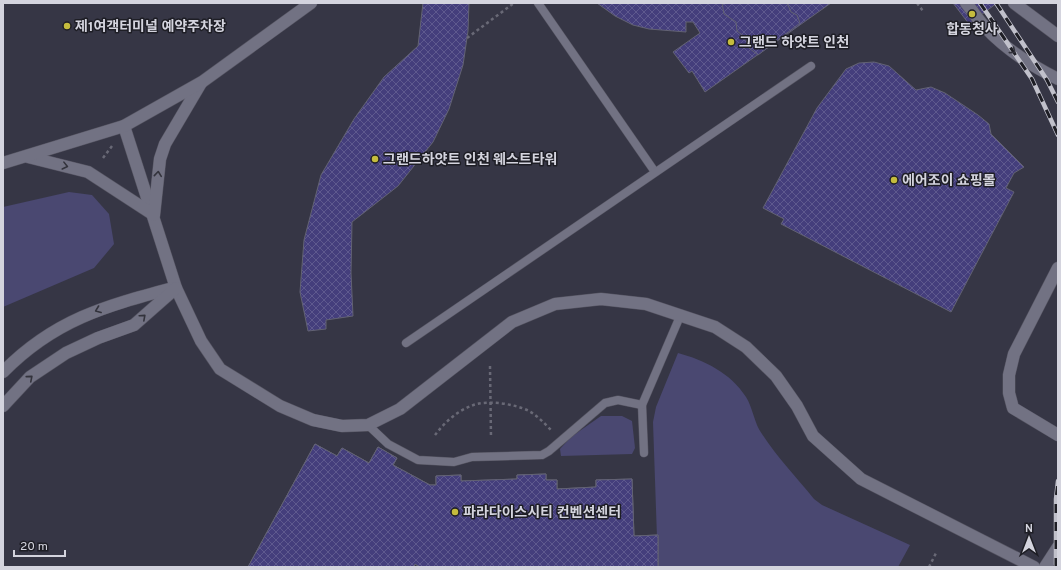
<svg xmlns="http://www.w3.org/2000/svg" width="1061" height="570" viewBox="0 0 1061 570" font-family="Overpass,'Noto Sans KR',sans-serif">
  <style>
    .green { fill: #4a4871 }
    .building { fill: url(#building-cross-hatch); stroke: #626273 }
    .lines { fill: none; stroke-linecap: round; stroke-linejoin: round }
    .lane-casing { stroke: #555461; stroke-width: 9 }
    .street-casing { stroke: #555461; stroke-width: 13 }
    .secondary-casing { stroke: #555461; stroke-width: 13 }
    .path { stroke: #696976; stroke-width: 2.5; stroke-dasharray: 3 3; stroke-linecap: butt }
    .lane { stroke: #727283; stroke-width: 8 }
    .street { stroke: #727283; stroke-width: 12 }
    .secondary { stroke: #727283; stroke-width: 12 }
    .rail-casing { stroke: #c1c1cb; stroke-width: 4.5 }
    .rail { stroke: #1e1e25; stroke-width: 3; stroke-dasharray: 9; stroke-linecap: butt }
    .oneway { stroke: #33333c }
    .poi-dot { fill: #c5bc3d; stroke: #1e1e25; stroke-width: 1.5 }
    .labels { text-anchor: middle; stroke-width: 3; stroke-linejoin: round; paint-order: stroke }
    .poi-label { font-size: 14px; font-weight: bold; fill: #d4d4de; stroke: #1e1e25; text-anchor: start }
  </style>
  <defs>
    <pattern id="building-cross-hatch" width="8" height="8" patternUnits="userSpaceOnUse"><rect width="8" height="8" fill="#443e7c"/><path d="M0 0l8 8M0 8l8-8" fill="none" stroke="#5e598e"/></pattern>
  </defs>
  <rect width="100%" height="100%" fill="#363645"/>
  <g class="green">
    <path d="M69 192 92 195 109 214 114 244 94 268 3 307V207Z"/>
    <path d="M678 353C704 360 731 373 746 397 753 408 754 423 762 434 777 457 797 478 814 499L822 505 910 545 898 567H658L653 422 656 407Z"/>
    <path d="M601 416H622L632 421 635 448 632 454 561 456 560 449 571 437Z"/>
  </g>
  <g class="building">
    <path d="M423 3H469L468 31 463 65 449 109 433 142 398 186 352 222 351 273 353 316 326 320V329L308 331 300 292 304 240 321 175 354 119 384 77 418 46Z"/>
    <path d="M597 3H831L705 92 692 71 689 73 673 52 700 33 693 22H686V32L649 29 633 25 615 16Z"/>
    <path d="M722 3H787L791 12 797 15 800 23 758 55 749 48 745 37 737 31 736 22 724 14Z"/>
    <path d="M953 3H997L969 24Z"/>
    <path d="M874 62 889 66 916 90 931 87 945 93 978 115 989 124 991 134 1024 167 1014 173 1006 188 1014 192 951 312 781 224 784 219 763 208 817 108 846 69 859 63Z"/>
    <path d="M315 444 337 456 342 448 369 463 378 447 397 458 393 465 430 485H436V476L461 475V481L517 479V475L546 474V480H557V489L596 487V480L632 479 634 536 658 535V567H420L415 564 414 567H248Z"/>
    <path d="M315 444 337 456 342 448 369 463 378 447 397 458 393 465 430 485H436V476L461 475V481L517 479V475L546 474V480H557V489L596 487V480L632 479 634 536 658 535V567H420L415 564 414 567H248Z"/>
  </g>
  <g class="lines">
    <g class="lane-casing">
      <g id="lane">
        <path d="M538 3 655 172"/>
        <path d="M406 343 811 66"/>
        <path d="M642 405 644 453"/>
        <path d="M368 425 388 444 418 460 454 462 472 457 542 455 549 451 605 403 618 400 642 405 681 314"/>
      </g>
    </g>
    <g class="street-casing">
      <g id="street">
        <path d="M124 126 176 288 201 341 220 369 280 406 313 420 342 426 368 425 400 409 512 322 555 304 601 299 646 304 715 327 746 347 776 376 797 406 813 436 861 479 1034 567"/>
        <path d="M1058 268 1014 354 1009 375V393L1013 408 1058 435"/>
        <path d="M3 372C54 320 105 306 173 288"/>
        <path d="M3 406 30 377 66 353 98 338 134 325 176 288"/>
        <path d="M1045 567 1058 547"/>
      </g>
    </g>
    <g class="secondary-casing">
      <g id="secondary">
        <path d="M966 3C973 11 978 20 985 27 1005 49 1032 66 1058 79"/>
        <path d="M1014 3 1058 36"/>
        <path d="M28 157 88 172 154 215 160 159 165 144 201 83"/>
        <path d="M3 163 124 126 202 82 311 3"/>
      </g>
    </g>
    <g class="path">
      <path d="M917 3 923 11"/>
      <path d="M467 38 514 3"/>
      <path d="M103 158 112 146"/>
      <path d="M490 366 491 437"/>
      <path d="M435 435C444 423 457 411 471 406 486 399 515 404 529 411 538 416 545 424 552 431"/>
      <path d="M929 567 936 553"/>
    </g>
    <use href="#lane" class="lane"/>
    <use href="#street" class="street"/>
    <use href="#secondary" class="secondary"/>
    <g class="rail-casing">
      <g id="rail">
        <path d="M980 3 1032 79 1058 135"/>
        <path d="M996 3 1047 80 1058 102"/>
        <path d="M1056 567V499L1058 481"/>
      </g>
    </g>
    <use href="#rail" class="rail"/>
  </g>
  <defs><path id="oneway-chevron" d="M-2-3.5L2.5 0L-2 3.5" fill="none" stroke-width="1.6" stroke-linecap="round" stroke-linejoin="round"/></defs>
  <g class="oneway">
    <use href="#oneway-chevron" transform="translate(1013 51) rotate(37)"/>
    <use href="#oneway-chevron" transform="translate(65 166) rotate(14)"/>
    <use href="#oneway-chevron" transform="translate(158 174) rotate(-84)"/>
    <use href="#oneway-chevron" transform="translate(98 310) rotate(159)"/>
    <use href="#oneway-chevron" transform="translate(143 317) rotate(-42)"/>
    <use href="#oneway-chevron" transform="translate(30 378) rotate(-41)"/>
  </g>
  <g class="poi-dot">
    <circle cx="972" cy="14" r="4"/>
    <circle cx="67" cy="26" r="4"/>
    <circle cx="731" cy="42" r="4"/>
    <circle cx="375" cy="159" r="4"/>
    <circle cx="894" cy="180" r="4"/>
    <circle cx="455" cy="512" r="4"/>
  </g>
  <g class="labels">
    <g class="poi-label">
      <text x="75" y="31">제1여객터미널 예약주차장</text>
      <text x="972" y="34" text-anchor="middle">합동청사</text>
      <text x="739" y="47">그랜드 하얏트 인천</text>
      <text x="383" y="164">그랜드하얏트 인천 웨스트타워</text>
      <text x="902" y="185">에어조이 쇼핑몰</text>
      <text x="463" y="517">파라다이스시티 컨벤션센터</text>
    </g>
  </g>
  <rect width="1061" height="570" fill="none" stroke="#d4d4de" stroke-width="8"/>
  <g transform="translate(1029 538)" stroke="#1e1e25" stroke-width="3" paint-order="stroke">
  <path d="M0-3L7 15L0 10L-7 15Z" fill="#d4d4de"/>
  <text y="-6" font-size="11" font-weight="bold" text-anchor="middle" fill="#d4d4de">N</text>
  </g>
  <path d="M14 550v6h51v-6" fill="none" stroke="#d4d4de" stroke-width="2"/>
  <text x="20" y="550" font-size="12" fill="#d4d4de" stroke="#1e1e25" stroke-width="3" paint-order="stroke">20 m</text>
</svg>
